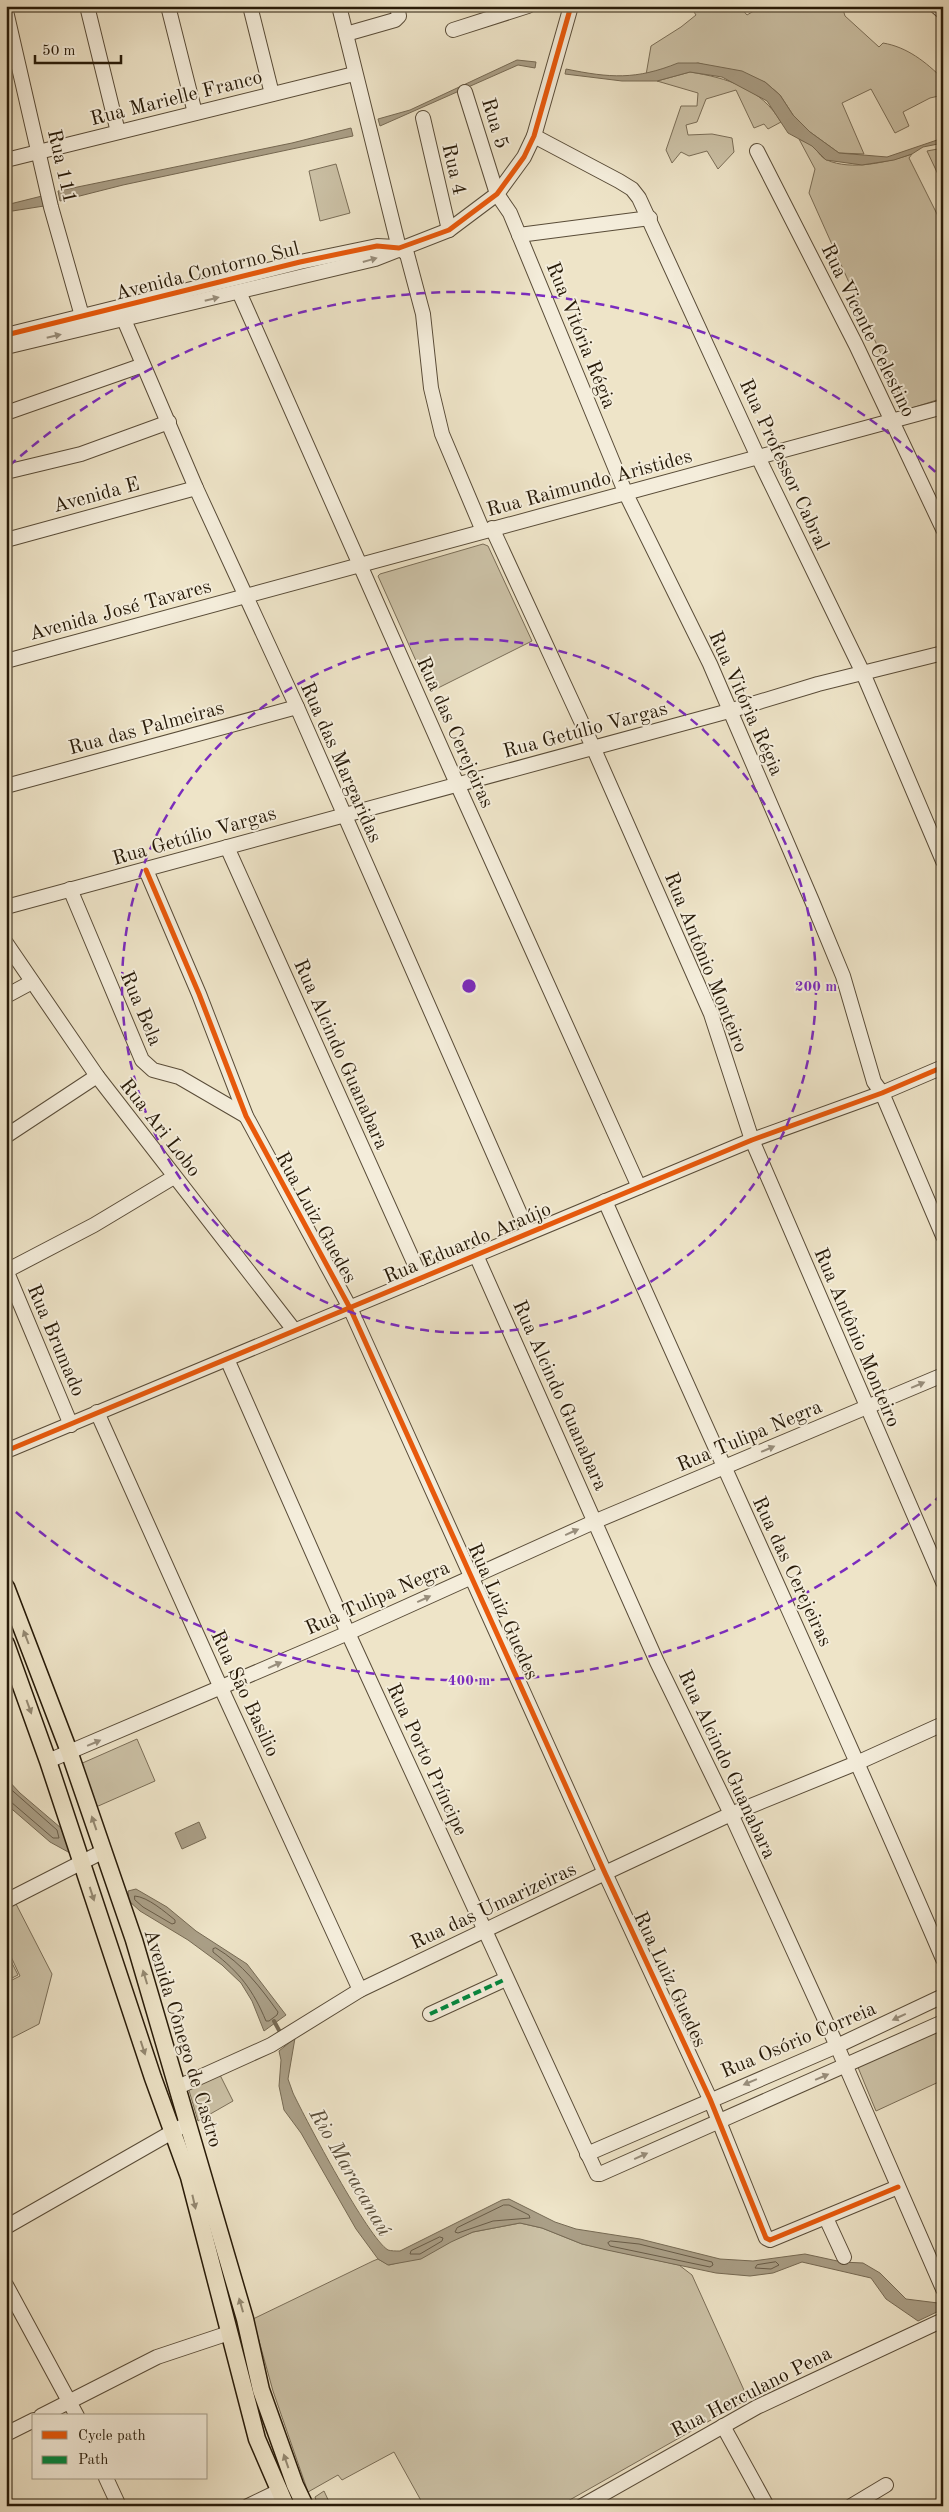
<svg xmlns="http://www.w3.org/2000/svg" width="949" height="2512" viewBox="0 0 949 2512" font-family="'Old Standard TT',serif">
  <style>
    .green { fill: #ccc2a7; stroke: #7a6e58 }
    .water { fill: #aa9f87; stroke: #766a54 }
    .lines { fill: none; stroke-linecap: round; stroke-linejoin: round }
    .shore { stroke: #685c48; stroke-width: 1 }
    .stream { stroke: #766a54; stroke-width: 4 }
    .minor-casing { stroke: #594c38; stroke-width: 16 }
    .major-casing { stroke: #271a08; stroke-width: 19 }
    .minor { stroke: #f4eddb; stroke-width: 14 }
    .major { stroke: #eee4c8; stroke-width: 16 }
    .quiet { stroke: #00873e; stroke-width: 4; stroke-dasharray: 8 4; stroke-linecap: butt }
    .cycleway-casing { stroke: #f4eddb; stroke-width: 8 }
    .cycleway { stroke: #e8590c; stroke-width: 5 }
    .oneway { fill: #988e7c }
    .oneway2 { fill: #948972 }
    .ring { fill: none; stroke: #7b2cbf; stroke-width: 2.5; stroke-dasharray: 9 6 }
    .labels { text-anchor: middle; stroke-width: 4; stroke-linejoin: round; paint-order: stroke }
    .street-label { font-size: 20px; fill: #271a08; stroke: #f4eddb }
    .water-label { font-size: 21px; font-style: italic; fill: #5b4f3b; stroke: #f4eddb }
    .centre { fill: #7b2cbf; stroke: #f4eddb; stroke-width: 2.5 }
    .ring-label { font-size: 15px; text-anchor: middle; font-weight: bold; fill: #7b2cbf; stroke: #f4eddb; stroke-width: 4; stroke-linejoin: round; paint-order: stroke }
  </style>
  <rect width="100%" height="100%" fill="#eee4c8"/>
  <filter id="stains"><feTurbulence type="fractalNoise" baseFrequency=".004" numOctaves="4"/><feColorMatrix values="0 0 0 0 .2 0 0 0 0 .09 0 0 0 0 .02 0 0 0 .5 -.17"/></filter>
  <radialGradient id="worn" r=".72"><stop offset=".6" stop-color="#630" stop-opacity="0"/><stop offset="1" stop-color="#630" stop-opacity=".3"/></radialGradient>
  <g class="green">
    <path d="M690 6H739L747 15 762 6H842L845 16 879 47 883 43C907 47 926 62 943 79V95L930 98 903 112 909 126 895 133 871 89 842 103 864 154 839 153 810 132 793 115 780 95 765 82 698 63 646 75 651 46 681 27 696 15Z"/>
    <path d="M690 72C727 78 761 88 781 122L768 129 764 124 754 128 736 90 706 99 697 122 686 125 688 135 712 134 732 138 734 152 718 169 707 151 689 156 681 152 672 163 666 150 681 106H697L698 93 657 81Z"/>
    <path d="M799 139C803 141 809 143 813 146 817 150 821 158 827 160 851 171 888 162 912 154L909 158 943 226V398L906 410 809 193 815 169Z"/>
    <path d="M943 148V185L927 151Z"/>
    <path d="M336 164 350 213 320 221 309 171Z"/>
    <path d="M483 544 488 546 532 641 430 692 378 576 380 574Z"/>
    <path d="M137 1739 155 1781 96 1807 78 1765Z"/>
    <path d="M15 1902 52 1974 39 2024 6 2041V2034L12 2030 6 2018V1983L20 1976 6 1946V1907Z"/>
    <path d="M6 1951 18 1975 6 1981Z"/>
    <path d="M943 2027V2080L876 2111 857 2065Z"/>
    <path d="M220 2075 233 2101 198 2121 188 2087Z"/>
    <path d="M520 2223 542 2228 582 2244 679 2265 692 2275 748 2399 559 2506H424L394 2452 342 2480 338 2475 308 2492 273 2391 253 2319 373 2261 378 2259 389 2265 401 2262 473 2232Z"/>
    <path d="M324 2491 331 2506H314L313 2502 316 2500 315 2497Z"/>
  </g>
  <g class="water">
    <path d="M517 60 536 62 535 68 518 65 380 126 378 119 410 110Z"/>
    <path d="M678 63H698L742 71 765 82 780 95 793 115 810 132 839 153 887 157 943 138V143L923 147 912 154 894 160 862 165 826 160 812 146 788 133 767 101 722 77 690 72 657 81H622L565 74 566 69C610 78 636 80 678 63Z"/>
    <path d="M351 128 353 136 123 185 60 201 58 191 292 143Z"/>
    <path d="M42 196 44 206 6 212V205Z"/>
    <path d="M6 1778 20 1793 61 1828 70 1853 50 1842 6 1804Z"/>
    <path d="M199 1822 206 1838 182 1849 175 1833Z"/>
    <path d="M136 1889 167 1907 196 1931 247 1964 286 2015 264 2031 252 2001 241 1983 222 1965 188 1940 140 1911 129 1901 128 1891Z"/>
    <path d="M295 2038 288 2079 293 2093C306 2120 368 2238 388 2250 391 2251 396 2251 400 2251L502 2200 509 2199 555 2222 576 2229 640 2239 720 2259 753 2261 805 2254 842 2262 863 2263 880 2273 906 2299 938 2303 941 2310 918 2321 886 2299 871 2278 802 2262 773 2273 750 2276 716 2273 607 2250 582 2244 542 2228 520 2223 473 2232 451 2242 421 2259 388 2265 378 2259 356 2229 301 2133 284 2110 279 2086 281 2060 279 2051Z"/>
  </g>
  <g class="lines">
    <g class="shore">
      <path d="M6 1785 57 1830 59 1838H53L11 1802 6 1800"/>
      <path d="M135 1896C148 1897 165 1912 175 1920V1923L172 1924 143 1907 135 1900Z"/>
      <path d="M216 1948C242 1963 261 1988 278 2012L277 2015 269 2021H266C253 1990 240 1973 213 1952V1949Z"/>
      <path d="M504 2205H509L529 2215 530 2218 493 2221 458 2233 455 2232 457 2228Z"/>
      <path d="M440 2237 443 2238 442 2241 420 2254H410L411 2251Z"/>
      <path d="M611 2241 639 2244 712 2262 713 2265 710 2267 610 2246 608 2243Z"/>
      <path d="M776 2262 779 2265 771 2269 755 2268 757 2265Z"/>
    </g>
    <path class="stream" d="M274 2021 281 2034"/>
    <g class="minor-casing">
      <g id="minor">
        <path d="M87 6 118 132"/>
        <path d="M168 6 195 113"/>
        <path d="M250 6 272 94"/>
        <path d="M339 6 399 248"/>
        <path d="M936 6 943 12"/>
        <path d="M6 11 51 207 84 323"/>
        <path d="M453 30 528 6"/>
        <path d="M346 34 395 20 399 16 397 6"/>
        <path d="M465 92 497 194 510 213 626 494 710 664 812 901 843 976 874 1082 882 1093 943 1236"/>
        <path d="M423 118 449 230"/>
        <path d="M534 136 619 181 632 189 639 198 758 457 863 673 943 861"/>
        <path d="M757 151 856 345 943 529"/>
        <path d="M6 160 354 74"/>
        <path d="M519 235 650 218"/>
        <path d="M399 248 407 254 423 314 431 388 442 434 483 531"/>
        <path d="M239 292 458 786 639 1187"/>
        <path d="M119 308 196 488 297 707 528 1232"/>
        <path d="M6 335 300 262 377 246 396 247"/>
        <path d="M6 347 375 259 449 230 497 194 524 157 534 136 571 6"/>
        <path d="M6 413 143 365"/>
        <path d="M6 472 81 454 169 422"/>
        <path d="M492 528 593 747 711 1014 752 1140 943 1582"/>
        <path d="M6 540 196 488"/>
        <path d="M6 661 943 407"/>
        <path d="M6 786 297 707"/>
        <path d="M227 847 421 1278"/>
        <path d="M146 870 199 994 246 1116 350 1308 605 1873 710 2099 766 2238 770 2240 898 2187"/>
        <path d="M70 889 142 1060 153 1070 179 1077 246 1116"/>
        <path d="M6 907 729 711 818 684 943 653"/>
        <path d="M6 943 97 1076 294 1330"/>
        <path d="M6 996 32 982"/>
        <path d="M6 1136 97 1076"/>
        <path d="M605 1201C717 1454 834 1705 943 1959"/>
        <path d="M476 1255 657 1662 731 1814 837 2046 943 2289"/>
        <path d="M6 1270 71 1425"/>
        <path d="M6 1271 94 1225 174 1177"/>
        <path d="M227 1359 348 1633 597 2174H600L943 2022"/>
        <path d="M97 1412 216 1677 360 1990"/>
        <path d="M6 1451 752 1140 882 1093 943 1067"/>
        <path d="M48 1761 348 1633 596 1521 943 1375"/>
        <path d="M6 1901 104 1851"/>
        <path d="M430 2014 506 1979"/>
        <path d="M178 2087 271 2045 360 1990 605 1873 731 1814 859 1762 943 1724"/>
        <path d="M587 2154 837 2046 943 1996"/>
        <path d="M826 2218 844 2257"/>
        <path d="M6 2227 181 2127"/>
        <path d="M6 2285 77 2416"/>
        <path d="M41 2416 157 2357 229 2333"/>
        <path d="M723 2426 767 2506"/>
        <path d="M6 2434 34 2420"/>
        <path d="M106 2478 119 2506"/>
        <path d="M248 2506 279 2491"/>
        <path d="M582 2506 757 2407 943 2320"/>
        <path d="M851 2506 886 2485"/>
      </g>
    </g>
    <g class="major-casing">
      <g id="major">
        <path d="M6 1587 70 1754 134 1940 245 2319 261 2390 295 2485 305 2506"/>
        <path d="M6 1644 48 1761 153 2078 189 2177 257 2439 286 2506"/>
      </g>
    </g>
    <use href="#minor" class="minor"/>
    <use href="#major" class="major"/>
    <path class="quiet" d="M430 2014 506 1979"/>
    <g class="cycleway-casing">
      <g id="cycleway">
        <path d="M6 335 300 262 377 246 399 248 449 230 497 194 524 157 534 136 571 6"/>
        <path d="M146 870 199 994 246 1116 350 1308 605 1873 710 2099 766 2238 770 2240 898 2187"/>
        <path d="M6 1451 752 1140 882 1093 943 1067"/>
      </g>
    </g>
    <use href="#cycleway" class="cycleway"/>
  </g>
  <defs><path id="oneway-solid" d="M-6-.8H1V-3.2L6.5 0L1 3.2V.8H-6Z" transform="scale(1.25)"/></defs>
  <g class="oneway">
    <use href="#oneway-solid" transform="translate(370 260) rotate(-16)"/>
    <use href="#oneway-solid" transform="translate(212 299) rotate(-14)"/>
    <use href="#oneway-solid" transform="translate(54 336) rotate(-13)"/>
    <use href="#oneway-solid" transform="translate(918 1385) rotate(-23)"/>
    <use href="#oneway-solid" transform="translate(768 1449) rotate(-23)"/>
    <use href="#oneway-solid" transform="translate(572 1532) rotate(-24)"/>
    <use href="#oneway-solid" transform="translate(424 1599) rotate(-25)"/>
    <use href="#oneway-solid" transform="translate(275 1665) rotate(-24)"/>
    <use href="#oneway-solid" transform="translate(94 1743) rotate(-23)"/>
    <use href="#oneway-solid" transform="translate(899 2017) rotate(155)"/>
    <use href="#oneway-solid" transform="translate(822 2077) rotate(-23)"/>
    <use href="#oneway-solid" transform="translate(750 2082) rotate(157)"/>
    <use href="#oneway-solid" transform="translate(641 2156) rotate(-24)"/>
  </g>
  <g class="oneway2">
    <use href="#oneway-solid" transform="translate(26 1637) rotate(-111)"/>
    <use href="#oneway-solid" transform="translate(29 1707) rotate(70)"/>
    <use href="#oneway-solid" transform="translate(94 1823) rotate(-109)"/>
    <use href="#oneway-solid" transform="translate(92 1894) rotate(72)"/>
    <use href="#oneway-solid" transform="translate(145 1977) rotate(-107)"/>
    <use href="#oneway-solid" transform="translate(143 2048) rotate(72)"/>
    <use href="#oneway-solid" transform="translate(194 2202) rotate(77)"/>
    <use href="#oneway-solid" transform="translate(241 2305) rotate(-106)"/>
    <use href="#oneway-solid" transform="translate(286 2461) rotate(-109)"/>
  </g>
  <g class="ring">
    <circle cx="469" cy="986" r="347"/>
    <path d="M942 1494A694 694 0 0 1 9 1506M9 466A694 694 0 0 1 942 478"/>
  </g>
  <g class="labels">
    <g class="street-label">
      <text transform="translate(176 97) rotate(-14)" y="7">Rua Marielle Franco</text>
      <text transform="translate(496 123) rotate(73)" y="7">Rua 5</text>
      <text transform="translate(63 166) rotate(77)" y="7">Rua 111</text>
      <text transform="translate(455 169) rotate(77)" y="7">Rua 4</text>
      <text transform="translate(207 270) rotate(-14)" y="7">Avenida Contorno Sul</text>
      <text transform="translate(869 330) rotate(64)" y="7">Rua Vicente Celestino</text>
      <text transform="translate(582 335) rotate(68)" y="7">Rua Vitória Régia</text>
      <text transform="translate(785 464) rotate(65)" y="7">Rua Professor Cabral</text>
      <text transform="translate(589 482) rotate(-15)" y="7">Rua Raimundo Aristides</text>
      <text transform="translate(96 494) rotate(-15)" y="7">Avenida E</text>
      <text transform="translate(120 609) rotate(-15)" y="7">Avenida José Tavares</text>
      <text transform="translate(747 703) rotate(66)" y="7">Rua Vitória Régia</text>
      <text transform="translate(146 727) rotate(-15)" y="7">Rua das Palmeiras</text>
      <text transform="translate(585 729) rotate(-15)" y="7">Rua Getúlio Vargas</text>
      <text transform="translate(456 732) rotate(66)" y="7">Rua das Cerejeiras</text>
      <text transform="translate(342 762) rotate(66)" y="7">Rua das Margaridas</text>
      <text transform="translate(194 835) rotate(-16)" y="7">Rua Getúlio Vargas</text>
      <text transform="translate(707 962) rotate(68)" y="7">Rua Antônio Monteiro</text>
      <text transform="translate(142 1008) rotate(67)" y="7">Rua Bela</text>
      <text transform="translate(342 1054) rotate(66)" y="7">Rua Alcindo Guanabara</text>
      <text transform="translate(161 1127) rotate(52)" y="7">Rua Ari Lobo</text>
      <text transform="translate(317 1217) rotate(61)" y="7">Rua Luiz Guedes</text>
      <text transform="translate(467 1242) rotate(-23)" y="7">Rua Eduardo Araújo</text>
      <text transform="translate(858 1337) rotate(67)" y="7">Rua Antônio Monteiro</text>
      <text transform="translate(57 1340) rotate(67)" y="7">Rua Brumado</text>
      <text transform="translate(561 1395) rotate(66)" y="7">Rua Alcindo Guanabara</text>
      <text transform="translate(749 1435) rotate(-23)" y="7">Rua Tulipa Negra</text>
      <text transform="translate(793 1571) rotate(65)" y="7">Rua das Cerejeiras</text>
      <text transform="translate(377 1597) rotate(-24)" y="7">Rua Tulipa Negra</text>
      <text transform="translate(504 1611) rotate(66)" y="7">Rua Luiz Guedes</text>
      <text transform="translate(246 1693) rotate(65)" y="7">Rua São Basilio</text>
      <text transform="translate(428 1759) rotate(65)" y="7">Rua Porto Príncipe</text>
      <text transform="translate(728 1764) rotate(65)" y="7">Rua Alcindo Guanabara</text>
      <text transform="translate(493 1905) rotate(-25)" y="7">Rua das Umarizeiras</text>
      <text transform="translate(671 1979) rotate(65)" y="7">Rua Luiz Guedes</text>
      <text transform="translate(184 2038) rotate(73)" y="7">Avenida Cônego de Castro</text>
      <text transform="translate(798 2039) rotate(-23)" y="7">Rua Osório Correia</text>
      <text transform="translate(751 2391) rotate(-27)" y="7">Rua Herculano Pena</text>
    </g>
    <g class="water-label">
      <text transform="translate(351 2172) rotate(60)" y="7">Rio Maracanaú</text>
    </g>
  </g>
  <circle cx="469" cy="986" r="8" class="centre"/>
  <g class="ring-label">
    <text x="816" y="991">200 m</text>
    <text x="469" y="1685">400 m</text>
  </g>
  <rect width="949" height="2512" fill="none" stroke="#eee4c8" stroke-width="25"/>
  <rect x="8" y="8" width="934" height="2497" fill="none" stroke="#271a08" stroke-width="2.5"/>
  <rect x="12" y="12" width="924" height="2487" fill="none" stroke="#271a08"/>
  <rect x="32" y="2414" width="175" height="65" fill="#f4eddb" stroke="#a29987"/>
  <rect x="42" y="2431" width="25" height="8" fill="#e8590c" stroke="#a29987"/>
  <text x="78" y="2440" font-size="15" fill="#271a08">Cycle path</text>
  <rect x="42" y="2456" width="25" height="8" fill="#00873e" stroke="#a29987"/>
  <text x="78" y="2464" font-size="15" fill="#271a08">Path</text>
  <path d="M35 55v8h86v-8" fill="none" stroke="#271a08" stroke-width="2.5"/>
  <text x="42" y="55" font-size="15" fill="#271a08" stroke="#f4eddb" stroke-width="4" paint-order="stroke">50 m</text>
  <rect width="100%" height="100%" filter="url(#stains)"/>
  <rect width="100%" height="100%" fill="url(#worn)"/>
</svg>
